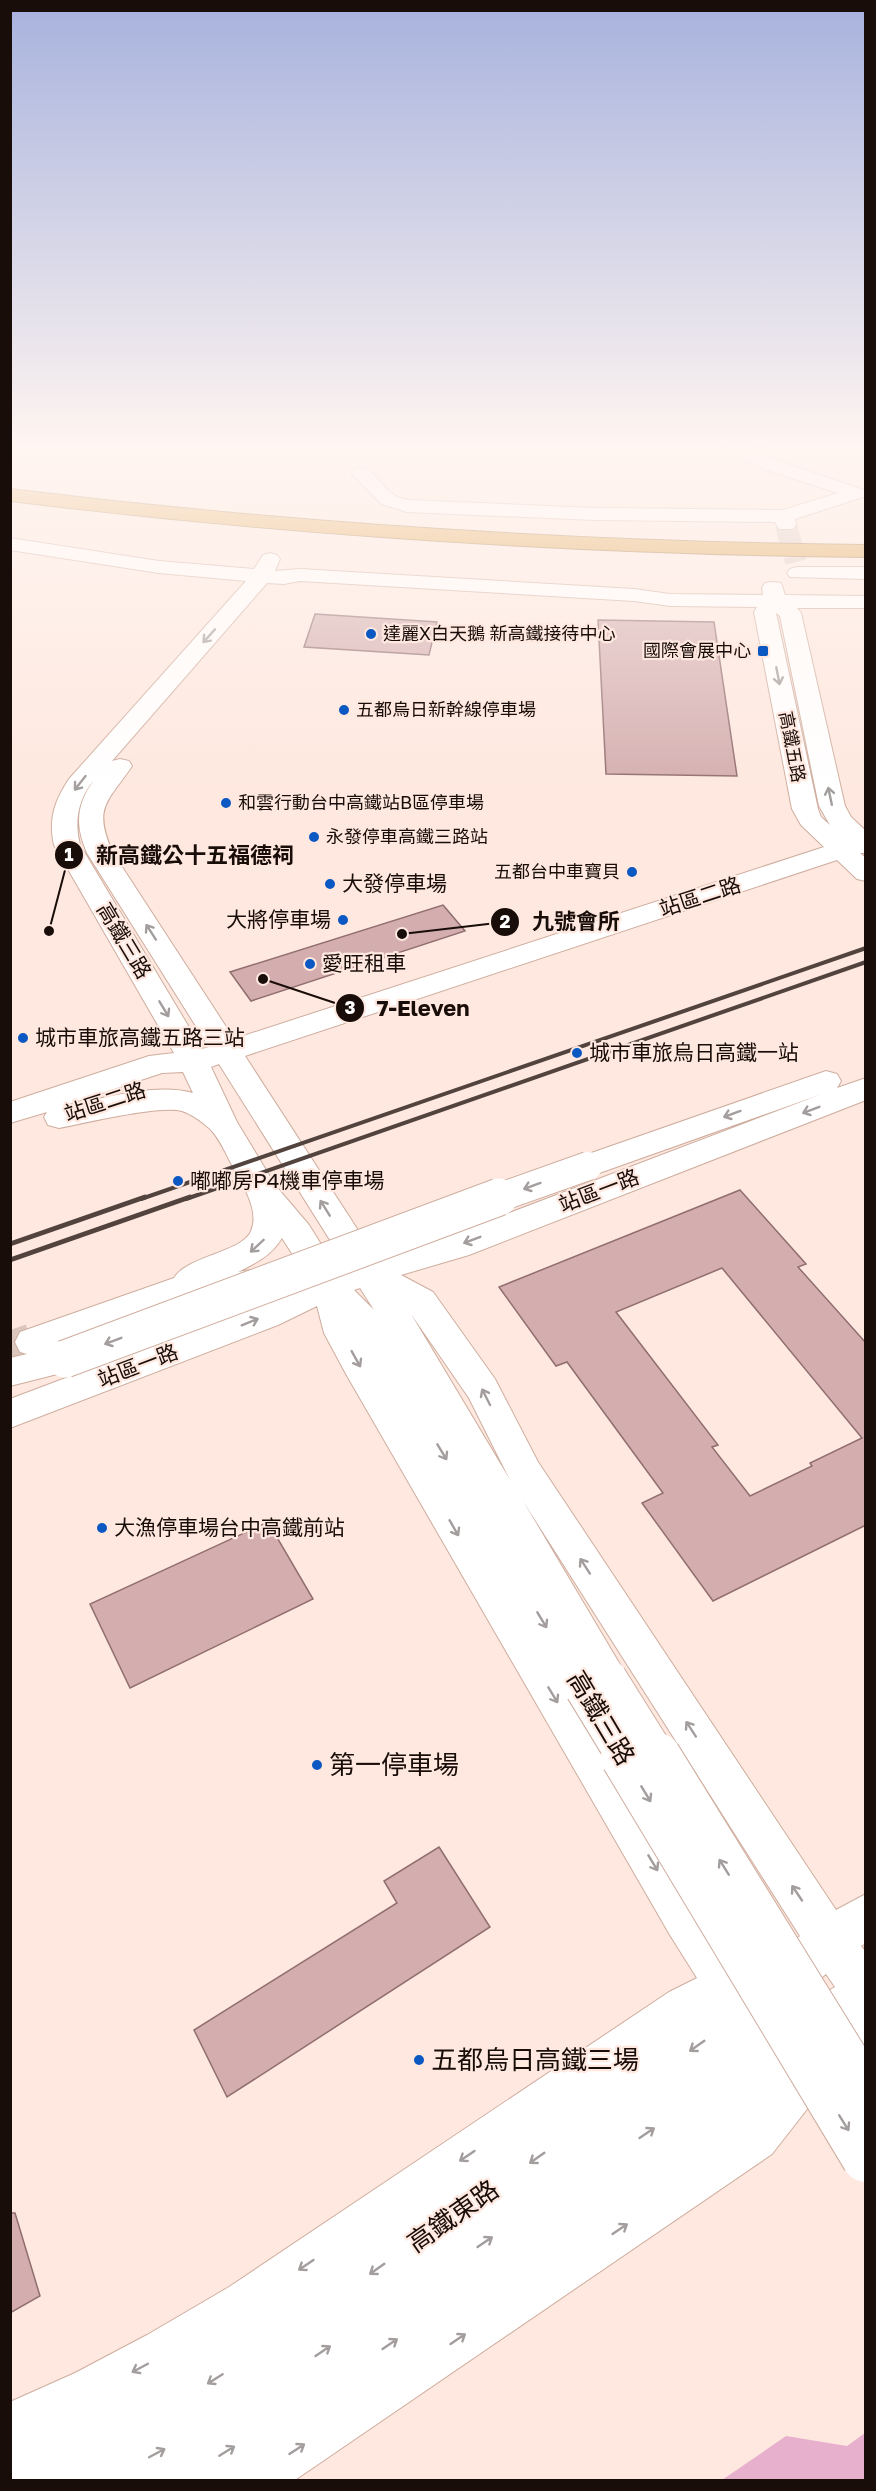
<svg xmlns="http://www.w3.org/2000/svg" width="876" height="2491" viewBox="0 0 876 2491" font-family="'Golos Text','Noto Sans TC',sans-serif">
  <style>
    .water { fill: #e7b0cd }
    .building { fill: #d4aeaf; stroke: #916e6f; stroke-width: 1.5; fill-rule: evenodd }
    .lines { fill: none; stroke-linecap: round; stroke-linejoin: round }
    .minor-tunnel-far1 { stroke: #dcc7bf; stroke-width: 22; stroke-dasharray: 22 10; stroke-linecap: butt }
    .minor-tunnel { stroke: #dcc7bf; stroke-width: 37; stroke-dasharray: 37 19; stroke-linecap: butt }
    .minor-casing { stroke: #cfad9e; stroke-width: 2 }
    .highway-casing { stroke: #996c2e; stroke-width: 2 }
    .minor { fill: #fff; fill-rule: evenodd }
    .highway { fill: #de9f42; fill-rule: evenodd }
    .rail-far1 { stroke: #52433e; stroke-width: 4 }
    .rail { stroke: #52433e; stroke-width: 5 }
    .minor-bridge-far2-casing { stroke: #cfad9e; stroke-width: 30; stroke-linecap: butt }
    .minor-bridge-far1-casing { stroke: #cfad9e; stroke-width: 39; stroke-linecap: butt }
    .minor-bridge-casing { stroke: #cfad9e; stroke-width: 50; stroke-linecap: butt }
    .minor-bridge-far2 { stroke: #fff; stroke-width: 28 }
    .minor-bridge-far1 { stroke: #fff; stroke-width: 37 }
    .minor-bridge { stroke: #fff; stroke-width: 48 }
    .oneway { stroke: #a39e9d }
    .poi-dot { fill: #0b58c2; stroke: #fee8df; stroke-width: 2 }
    .labels { text-anchor: middle; stroke-width: 4.5; stroke-linejoin: round; paint-order: stroke }
    .far-poi-label { font-size: 18px; fill: #190d09; stroke: #fee8df; text-anchor: start }
    .far-street-label { font-size: 18px; fill: #190d09; stroke: #fee8df }
    .poi-label { font-size: 21px; fill: #190d09; stroke: #fee8df; text-anchor: start }
    .street-label { font-size: 21px; fill: #190d09; stroke: #fee8df }
    .near-street-label { font-size: 26px; fill: #190d09; stroke: #fee8df }
    .near-poi-label { font-size: 26px; fill: #190d09; stroke: #fee8df; text-anchor: start }
    .leader { fill: none; stroke: #190d09; stroke-width: 2 }
    .callout-dot { fill: #190d09; stroke: #fee8df; stroke-width: 2 }
    .mark-label { font-size: 18px; text-anchor: middle; font-weight: bold; fill: #fff }
    .callout-label { font-size: 22px; text-anchor: middle; font-weight: bold; fill: #190d09; stroke: #fee8df; stroke-width: 4.5; stroke-linejoin: round; paint-order: stroke }
  </style>
  <rect width="100%" height="100%" fill="#fee8df"/>
  <path class="water" d="M865 2433V2480H722L786 2436 847 2446Z"/>
  <g class="building">
    <path d="M315 614 437 622 429 655 304 647Z"/>
    <path d="M598 620 714 622 737 776 606 774Z"/>
    <path d="M443 905 465 931 251 1001 230 972Z"/>
    <path d="M740 1190 806 1264 798 1267 866 1343V1525L713 1601 642 1503 663 1493 567 1362 556 1366 499 1287ZM722 1268 862 1438 810 1463 812 1466 750 1496 712 1447 718 1445 616 1312Z"/>
    <path d="M268 1522 313 1599 130 1688 90 1604Z"/>
    <path d="M439 1847 490 1927 227 2097 194 2030 397 1903 384 1881Z"/>
    <path d="M10 2213H15L40 2296 10 2313Z"/>
  </g>
  <g class="lines">
    <path class="minor-tunnel-far1" d="M786 525 796 562"/>
    <path class="minor-tunnel" d="M10 1350 32 1342"/>
    <g class="minor-casing">
      <g id="minor">
        <path d="M727 446H750L781 462 864 490 866 496 795 519 796 525 793 529H779L775 522 595 520 407 512 381 504 351 473 354 469C373 464 380 486 394 495 398 498 404 499 409 500L595 508 783 510 838 493 767 470 729 450Z"/>
        <path d="M10 538 159 561 254 569 263 555 270 553 277 555 280 559 275 571 300 569 634 589 670 594 763 595 762 588 765 583 773 582 781 583 785 595 866 596V608H797L801 613 845 806 851 817 866 831V853H860L866 858V881L857 879 837 860 245 1056 376 1258 446 1237 822 1094 588 1177 577 1174 572 1166 577 1158 826 1071 837 1074 841 1081 837 1088 866 1078V1100L469 1255 401 1275 433 1292 495 1379 538 1462 836 1910 866 1894V1943L861 1946 866 1952V2071L811 2104 772 2154 295 2480H10V2402L75 2373 147 2335 229 2287 669 1992 697 1978 670 1935 346 1374 324 1333 317 1306 278 1325 10 1428V1399L254 1307 309 1280 282 1238C271 1256 256 1263 238 1272L250 1270 262 1274 267 1283 262 1292 250 1296 175 1304 56 1347 65 1345 77 1349 83 1359 77 1369 10 1386V1358L27 1354 20 1352 15 1342 20 1332 174 1278C187 1256 243 1252 251 1231 259 1213 246 1190 237 1175 229 1161 221 1139 209 1128 201 1121 191 1114 182 1111 160 1105 85 1123 59 1128L48 1125 44 1117 47 1112 10 1123V1102L149 1056 174 1053 54 845C48 819 55 800 69 779L246 581 159 573 10 550ZM300 581 634 601 670 606 757 607 754 612 792 809 801 825 824 847 234 1039 113 853C92 807 108 802 132 766L129 761 120 759 112 761 267 583 284 584ZM776 613 780 616 819 806 830 825 821 817 818 809ZM94 780C76 805 75 825 87 853L209 1047 202 1049 80 845C74 821 78 799 94 780ZM219 1064 347 1267 337 1270 309 1225 275 1185 237 1122 211 1067ZM183 1072 193 1093C156 1082 104 1099 66 1105L162 1073ZM360 1288 374 1310 354 1290ZM411 1314 469 1398 510 1480ZM523 1501 800 1936 784 1949 773 1944 739 1959 702 1903 584 1708 598 1702 602 1694 608 1697 622 1691 628 1678ZM826 1974 835 1987 779 2021 775 2015Z"/>
        <path d="M797 567H866V579L790 577 787 573 790 569Z"/>
      </g>
    </g>
    <g class="highway-casing">
      <path id="highway" d="M10 489C295 524 579 542 866 545V557C579 554 295 536 10 501Z"/>
    </g>
    <use href="#minor" class="minor"/>
    <use href="#highway" class="highway"/>
    <g class="rail-far1">
      <path d="M141 1199 866 948"/>
      <path d="M186 1199 866 962"/>
    </g>
    <g class="rail">
      <path d="M10 1244 145 1197"/>
      <path d="M10 1260 190 1197"/>
    </g>
    <g class="minor-bridge-far2-casing">
      <path id="minor-bridge-far2" d="M495 1199 588 1166"/>
    </g>
    <g class="minor-bridge-far1-casing">
      <g id="minor-bridge-far1">
        <path d="M65 1359 499 1197"/>
        <path d="M608 1678 658 1758"/>
        <path d="M584 1689 626 1758"/>
      </g>
    </g>
    <g class="minor-bridge-casing">
      <g id="minor-bridge">
        <path d="M625 1757 866 2158"/>
        <path d="M657 1757 866 2095"/>
      </g>
    </g>
    <use href="#minor-bridge-far2" class="minor-bridge-far2"/>
    <use href="#minor-bridge-far1" class="minor-bridge-far1"/>
    <use href="#minor-bridge" class="minor-bridge"/>
  </g>
  <defs><path id="oneway-shaft" d="M-6 0H5M1.5-3L5.5 0L1.5 3" fill="none" stroke-width="1.6" stroke-linecap="round" stroke-linejoin="round" transform="scale(1.5)"/></defs>
  <g class="oneway">
    <use href="#oneway-shaft" transform="translate(209 636) rotate(132)"/>
    <use href="#oneway-shaft" transform="translate(778 676) rotate(79)"/>
    <use href="#oneway-shaft" transform="translate(80 783) rotate(128)"/>
    <use href="#oneway-shaft" transform="translate(830 796) rotate(-102)"/>
    <use href="#oneway-shaft" transform="translate(151 932) rotate(-123)"/>
    <use href="#oneway-shaft" transform="translate(164 1009) rotate(59)"/>
    <use href="#oneway-shaft" transform="translate(811 1110) rotate(159)"/>
    <use href="#oneway-shaft" transform="translate(732 1114) rotate(160)"/>
    <use href="#oneway-shaft" transform="translate(532 1186) rotate(160)"/>
    <use href="#oneway-shaft" transform="translate(325 1208) rotate(-122)"/>
    <use href="#oneway-shaft" transform="translate(472 1240) rotate(159)"/>
    <use href="#oneway-shaft" transform="translate(257 1246) rotate(137)"/>
    <use href="#oneway-shaft" transform="translate(250 1322) rotate(-22)"/>
    <use href="#oneway-shaft" transform="translate(113 1341) rotate(159)"/>
    <use href="#oneway-shaft" transform="translate(356 1359) rotate(61)"/>
    <use href="#oneway-shaft" transform="translate(486 1397) rotate(-117)"/>
    <use href="#oneway-shaft" transform="translate(442 1452) rotate(59)"/>
    <use href="#oneway-shaft" transform="translate(454 1528) rotate(60)"/>
    <use href="#oneway-shaft" transform="translate(585 1566) rotate(-123)"/>
    <use href="#oneway-shaft" transform="translate(542 1620) rotate(59)"/>
    <use href="#oneway-shaft" transform="translate(553 1695) rotate(59)"/>
    <use href="#oneway-shaft" transform="translate(691 1729) rotate(-123)"/>
    <use href="#oneway-shaft" transform="translate(646 1794) rotate(59)"/>
    <use href="#oneway-shaft" transform="translate(653 1863) rotate(59)"/>
    <use href="#oneway-shaft" transform="translate(724 1867) rotate(-122)"/>
    <use href="#oneway-shaft" transform="translate(797 1893) rotate(-124)"/>
    <use href="#oneway-shaft" transform="translate(697 2046) rotate(145)"/>
    <use href="#oneway-shaft" transform="translate(844 2123) rotate(58)"/>
    <use href="#oneway-shaft" transform="translate(647 2133) rotate(-34)"/>
    <use href="#oneway-shaft" transform="translate(467 2156) rotate(146)"/>
    <use href="#oneway-shaft" transform="translate(537 2158) rotate(145)"/>
    <use href="#oneway-shaft" transform="translate(620 2229) rotate(-34)"/>
    <use href="#oneway-shaft" transform="translate(485 2242) rotate(-34)"/>
    <use href="#oneway-shaft" transform="translate(306 2265) rotate(146)"/>
    <use href="#oneway-shaft" transform="translate(377 2269) rotate(145)"/>
    <use href="#oneway-shaft" transform="translate(458 2339) rotate(-34)"/>
    <use href="#oneway-shaft" transform="translate(390 2344) rotate(-34)"/>
    <use href="#oneway-shaft" transform="translate(323 2351) rotate(-34)"/>
    <use href="#oneway-shaft" transform="translate(140 2368) rotate(152)"/>
    <use href="#oneway-shaft" transform="translate(215 2379) rotate(148)"/>
    <use href="#oneway-shaft" transform="translate(297 2449) rotate(-33)"/>
    <use href="#oneway-shaft" transform="translate(227 2451) rotate(-32)"/>
    <use href="#oneway-shaft" transform="translate(157 2453) rotate(-28)"/>
  </g>
  <linearGradient id="sky" x2="0" y2="1"><stop stop-color="#a7b2dd"/><stop offset="0.56" stop-color="#fff5f1"/><stop offset="1" stop-color="#fff5f1" stop-opacity="0"/></linearGradient>
  <rect width="876" height="795" fill="url(#sky)"/>
  <g class="poi-dot">
    <circle cx="371" cy="634" r="6"/>
    <rect x="757" y="645" width="12" height="12" rx="3"/>
    <circle cx="344" cy="710" r="6"/>
    <circle cx="226" cy="803" r="6"/>
    <circle cx="314" cy="837" r="6"/>
    <circle cx="632" cy="872" r="6"/>
    <circle cx="330" cy="884" r="6"/>
    <circle cx="343" cy="920" r="6"/>
    <circle cx="310" cy="964" r="6"/>
    <circle cx="23" cy="1038" r="6"/>
    <circle cx="577" cy="1053" r="6"/>
    <circle cx="178" cy="1181" r="6"/>
    <circle cx="102" cy="1528" r="6"/>
    <circle cx="317" cy="1765" r="6"/>
    <circle cx="419" cy="2060" r="6"/>
  </g>
  <g class="labels">
    <g class="far-poi-label">
      <text x="383" y="640">達麗X白天鵝 新高鐵接待中心</text>
      <text x="751" y="657" text-anchor="end">國際會展中心</text>
      <text x="356" y="716">五都烏日新幹線停車場</text>
      <text x="238" y="809">和雲行動台中高鐵站B區停車場</text>
      <text x="326" y="843">永發停車高鐵三路站</text>
      <text x="620" y="878" text-anchor="end">五都台中車寶貝</text>
    </g>
    <g class="far-street-label">
      <text transform="translate(792 747) rotate(79)" y="6">高鐵五路</text>
    </g>
    <g class="poi-label">
      <text x="342" y="891">大發停車場</text>
      <text x="331" y="927" text-anchor="end">大將停車場</text>
      <text x="322" y="971">愛旺租車</text>
      <text x="35" y="1045">城市車旅高鐵五路三站</text>
      <text x="589" y="1060">城市車旅烏日高鐵一站</text>
      <text x="190" y="1188">嘟嘟房P4機車停車場</text>
      <text x="114" y="1535">大漁停車場台中高鐵前站</text>
    </g>
    <g class="street-label">
      <text transform="translate(700 897) rotate(-18)" y="7">站區二路</text>
      <text transform="translate(124 941) rotate(59)" y="7">高鐵三路</text>
      <text transform="translate(105 1102) rotate(-18)" y="7">站區二路</text>
      <text transform="translate(599 1191) rotate(-21)" y="7">站區一路</text>
      <text transform="translate(138 1366) rotate(-21)" y="7">站區一路</text>
    </g>
    <g class="near-street-label">
      <text transform="translate(601 1718) rotate(59)" y="9">高鐵三路</text>
      <text transform="translate(453 2216) rotate(-35)" y="9">高鐵東路</text>
    </g>
    <g class="near-poi-label">
      <text x="329" y="1774">第一停車場</text>
      <text x="431" y="2069">五都烏日高鐵三場</text>
    </g>
  </g>
  <path class="leader" d="M49 931L69 855M402 934L505 922M263 979L350 1008"/>
  <g class="callout-dot">
    <circle cx="49" cy="931" r="6"/>
    <circle cx="402" cy="934" r="6"/>
    <circle cx="263" cy="979" r="6"/>
    <circle cx="69" cy="855" r="15"/>
    <circle cx="505" cy="922" r="15"/>
    <circle cx="350" cy="1008" r="15"/>
  </g>
  <g class="mark-label">
    <text x="69" y="861">1</text>
    <text x="505" y="928">2</text>
    <text x="350" y="1014">3</text>
  </g>
  <g class="callout-label">
    <text x="195" y="863">新高鐵公十五福德祠</text>
    <text x="576" y="929">九號會所</text>
    <text x="423" y="1016">7-Eleven</text>
  </g>
  <rect width="876" height="2491" fill="none" stroke="#190d09" stroke-width="24"/>
</svg>
